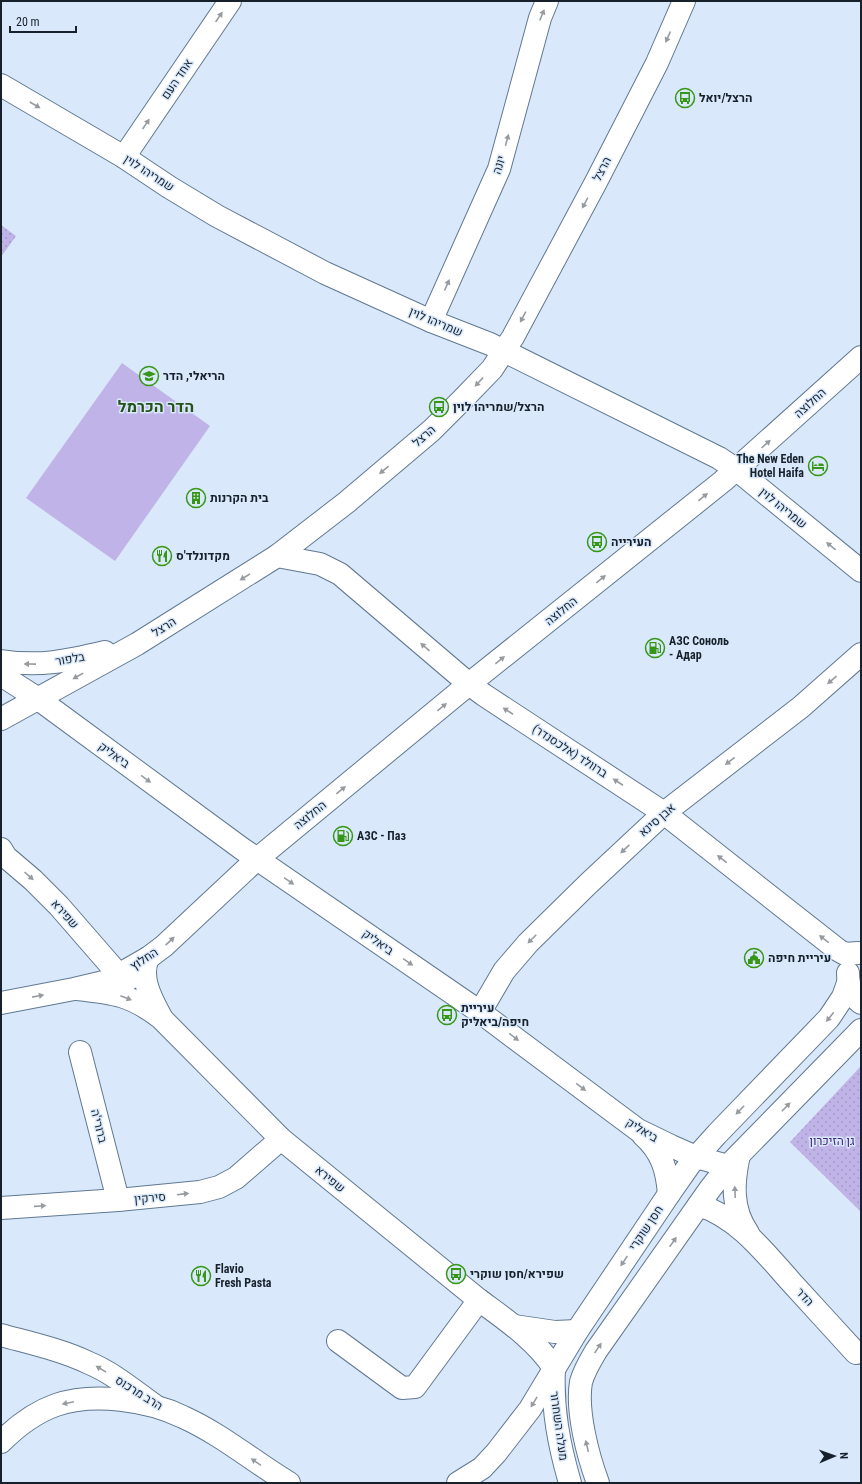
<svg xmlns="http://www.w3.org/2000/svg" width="862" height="1484" viewBox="0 0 862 1484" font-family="'Roboto Condensed',Heebo,sans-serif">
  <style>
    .grass { fill: url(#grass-dots) }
    .pitch { fill: #c0b3e7 }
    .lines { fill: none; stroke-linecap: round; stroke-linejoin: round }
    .street-casing { stroke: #607891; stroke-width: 24 }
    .secondary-casing { stroke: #607891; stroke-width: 24 }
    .street { stroke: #fff; stroke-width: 22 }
    .secondary { stroke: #fff; stroke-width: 22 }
    .oneway { fill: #979ba0 }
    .labels { text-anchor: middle; stroke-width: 3; stroke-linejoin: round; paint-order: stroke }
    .street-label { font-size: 12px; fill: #17212b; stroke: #d9e9fb }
    .poi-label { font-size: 12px; font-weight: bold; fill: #17212b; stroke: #d9e9fb; text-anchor: start }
    .park-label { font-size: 12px; fill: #432477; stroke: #d9e9fb }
    .district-label { font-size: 16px; font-weight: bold; fill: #255219; stroke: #d9e9fb }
  </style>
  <defs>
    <pattern id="grass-dots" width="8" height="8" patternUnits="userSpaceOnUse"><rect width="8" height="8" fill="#c0b3e7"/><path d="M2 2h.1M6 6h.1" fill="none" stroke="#a49ac6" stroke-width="1.8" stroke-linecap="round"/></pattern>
  </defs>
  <rect width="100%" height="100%" fill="#d9e9fb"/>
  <g class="grass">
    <path d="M1 225 16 236 1 257Z"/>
    <path d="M861 1066V1212L790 1142Z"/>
  </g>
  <path class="pitch" d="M122 363 210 426 115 561 26 498Z"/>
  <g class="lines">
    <g class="street-casing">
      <g id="street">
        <path d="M1 85 124 157 169 187 217 216 325 273 431 321 490 344 719 458 737 470 861 571"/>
        <path d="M124 157 230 1"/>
        <path d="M431 321 499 169 540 18 547 1"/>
        <path d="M1 849 6 857 33 880 59 906 119 975 129 979"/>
        <path d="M148 958C139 978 152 1000 161 1017"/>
        <path d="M77 989C115 993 131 995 161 1018L281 1139 479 1300C506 1320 536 1340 554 1368"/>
        <path d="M480 1012 504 971 528 943 588 884 664 813 801 707 861 654"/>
        <path d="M80 1052 118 1200"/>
        <path d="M739 1155C733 1182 731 1209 748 1233"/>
        <path d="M699 1205C739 1218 765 1253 792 1283 813 1306 835 1330 856 1353"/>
        <path d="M1 1208 118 1200 200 1192 219 1187 236 1178 281 1139"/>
        <path d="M514 1326 555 1332 577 1331"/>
        <path d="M1 1335C30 1343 62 1350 89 1363 113 1373 133 1390 154 1405"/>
        <path d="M338 1341 402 1388 415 1387 479 1300"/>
      </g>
    </g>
    <g class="secondary-casing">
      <g id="secondary">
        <path d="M277 556 320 564 340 574 469 684 484 695 664 813 838 950 845 954 858 953"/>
        <path d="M1 661C40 667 67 661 105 652"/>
        <path d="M1 675 37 698 241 848 480 1012 638 1130 671 1146 696 1157 728 1166"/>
        <path d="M1 719 137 644 277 556 347 502 432 430 463 399 492 369 513 337 596 182 657 63 684 1"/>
        <path d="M848 973C848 985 851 995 861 1003"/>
        <path d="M1 1003 74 989 108 981 148 958 164 946 257 859 469 684 723 481 861 357"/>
        <path d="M643 1135C662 1152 667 1170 669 1194"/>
        <path d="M554 1369C552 1409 559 1445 570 1483"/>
        <path d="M1 1442C16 1427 36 1412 56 1405 94 1392 148 1400 183 1417 221 1434 254 1462 289 1483"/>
        <path d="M458 1483 482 1468 496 1453 530 1409 577 1331 669 1194 690 1164 717 1134 829 1018 843 997 848 983"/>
        <path d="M598 1483C588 1456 576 1411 581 1382 584 1371 590 1361 596 1351L710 1189 728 1166 861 1030"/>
      </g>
    </g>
    <use href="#street" class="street"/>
    <use href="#secondary" class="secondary"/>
  </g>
  <defs><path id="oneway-solid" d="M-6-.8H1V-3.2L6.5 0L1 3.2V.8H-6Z"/></defs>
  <g class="oneway">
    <use href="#oneway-solid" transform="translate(542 15) rotate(-68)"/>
    <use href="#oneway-solid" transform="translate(219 17) rotate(-56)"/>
    <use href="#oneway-solid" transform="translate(668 37) rotate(114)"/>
    <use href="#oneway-solid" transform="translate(35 105) rotate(30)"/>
    <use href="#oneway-solid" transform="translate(146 124) rotate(-56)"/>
    <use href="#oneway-solid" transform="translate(507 140) rotate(-75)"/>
    <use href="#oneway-solid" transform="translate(585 203) rotate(118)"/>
    <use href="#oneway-solid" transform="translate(447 285) rotate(-66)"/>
    <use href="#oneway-solid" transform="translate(523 317) rotate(118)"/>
    <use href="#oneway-solid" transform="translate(479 382) rotate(133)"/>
    <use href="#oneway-solid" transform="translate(766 444) rotate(-42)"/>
    <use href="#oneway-solid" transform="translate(384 470) rotate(140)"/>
    <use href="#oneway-solid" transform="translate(703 497) rotate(-39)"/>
    <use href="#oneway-solid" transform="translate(831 546) rotate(-141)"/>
    <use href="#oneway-solid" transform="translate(245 577) rotate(148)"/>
    <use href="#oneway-solid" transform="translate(601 579) rotate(-39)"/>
    <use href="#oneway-solid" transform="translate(425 647) rotate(-139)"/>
    <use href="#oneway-solid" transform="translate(500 660) rotate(-39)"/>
    <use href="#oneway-solid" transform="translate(30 664) rotate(-179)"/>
    <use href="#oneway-solid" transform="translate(78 676) rotate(151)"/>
    <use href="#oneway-solid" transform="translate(832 680) rotate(139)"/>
    <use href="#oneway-solid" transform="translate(442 707) rotate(-39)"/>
    <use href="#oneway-solid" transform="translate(508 711) rotate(-147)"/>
    <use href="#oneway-solid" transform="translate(730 761) rotate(142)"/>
    <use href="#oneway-solid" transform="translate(146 779) rotate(36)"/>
    <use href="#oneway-solid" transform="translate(618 782) rotate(-147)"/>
    <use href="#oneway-solid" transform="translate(341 790) rotate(-39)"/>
    <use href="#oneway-solid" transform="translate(625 849) rotate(137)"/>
    <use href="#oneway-solid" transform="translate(722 859) rotate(-142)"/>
    <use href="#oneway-solid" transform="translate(29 876) rotate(42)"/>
    <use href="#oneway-solid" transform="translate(289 881) rotate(35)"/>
    <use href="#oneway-solid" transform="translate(532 939) rotate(135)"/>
    <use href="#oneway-solid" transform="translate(824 939) rotate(-142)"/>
    <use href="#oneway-solid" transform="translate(170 941) rotate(-43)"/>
    <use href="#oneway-solid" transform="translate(408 962) rotate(35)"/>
    <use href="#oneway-solid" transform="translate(38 996) rotate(-11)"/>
    <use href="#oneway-solid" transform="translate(126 998) rotate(21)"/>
    <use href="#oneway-solid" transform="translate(830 1017) rotate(129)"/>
    <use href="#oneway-solid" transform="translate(514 1037) rotate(37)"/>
    <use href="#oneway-solid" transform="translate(581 1087) rotate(37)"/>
    <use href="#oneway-solid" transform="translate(786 1107) rotate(-46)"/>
    <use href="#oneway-solid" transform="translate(740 1110) rotate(134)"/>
    <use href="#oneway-solid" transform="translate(735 1192) rotate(-92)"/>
    <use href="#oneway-solid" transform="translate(183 1194) rotate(-7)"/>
    <use href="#oneway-solid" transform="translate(40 1206) rotate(-4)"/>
    <use href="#oneway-solid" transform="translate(673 1242) rotate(-55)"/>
    <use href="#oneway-solid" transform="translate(624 1261) rotate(124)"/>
    <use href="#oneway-solid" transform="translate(598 1348) rotate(-56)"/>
    <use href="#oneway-solid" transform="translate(101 1369) rotate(-149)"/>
    <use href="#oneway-solid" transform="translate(534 1402) rotate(121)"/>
    <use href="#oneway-solid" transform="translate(68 1403) rotate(168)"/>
    <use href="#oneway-solid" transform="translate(587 1446) rotate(-103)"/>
    <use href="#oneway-solid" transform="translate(256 1462) rotate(-146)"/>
  </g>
  <defs>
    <g id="bus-ring" transform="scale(1)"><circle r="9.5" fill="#d9e9fb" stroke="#379617" stroke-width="1.5"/><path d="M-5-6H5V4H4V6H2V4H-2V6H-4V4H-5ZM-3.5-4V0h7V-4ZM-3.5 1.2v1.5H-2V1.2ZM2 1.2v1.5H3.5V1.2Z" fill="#379617"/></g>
    <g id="school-ring" transform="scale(1)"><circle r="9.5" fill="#d9e9fb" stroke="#379617" stroke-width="1.5"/><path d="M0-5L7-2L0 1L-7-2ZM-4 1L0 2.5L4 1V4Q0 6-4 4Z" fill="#379617"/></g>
    <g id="hotel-ring" transform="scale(1)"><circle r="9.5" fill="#d9e9fb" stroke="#379617" stroke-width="1.5"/><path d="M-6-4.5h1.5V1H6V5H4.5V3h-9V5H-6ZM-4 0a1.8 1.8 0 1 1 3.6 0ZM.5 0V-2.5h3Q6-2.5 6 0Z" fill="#379617"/></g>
    <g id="building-ring" transform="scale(1)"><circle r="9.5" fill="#d9e9fb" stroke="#379617" stroke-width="1.5"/><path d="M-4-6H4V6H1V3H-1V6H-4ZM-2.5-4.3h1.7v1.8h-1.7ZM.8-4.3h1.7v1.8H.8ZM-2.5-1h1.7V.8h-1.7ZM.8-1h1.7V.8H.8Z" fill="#379617"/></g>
    <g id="restaurant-ring" transform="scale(1)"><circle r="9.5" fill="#d9e9fb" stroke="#379617" stroke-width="1.5"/><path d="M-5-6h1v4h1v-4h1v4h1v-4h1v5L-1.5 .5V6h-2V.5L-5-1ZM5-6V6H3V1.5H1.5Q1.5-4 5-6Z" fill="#379617"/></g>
    <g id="fuel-ring" transform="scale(1)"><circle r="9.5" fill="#d9e9fb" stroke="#379617" stroke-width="1.5"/><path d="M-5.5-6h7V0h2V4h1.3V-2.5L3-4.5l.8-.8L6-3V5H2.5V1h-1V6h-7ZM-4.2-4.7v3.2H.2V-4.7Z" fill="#379617"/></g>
    <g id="civic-ring" transform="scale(1)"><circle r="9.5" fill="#d9e9fb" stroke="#379617" stroke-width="1.5"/><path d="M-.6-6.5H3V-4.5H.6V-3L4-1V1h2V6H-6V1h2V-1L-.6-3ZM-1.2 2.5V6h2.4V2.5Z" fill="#379617"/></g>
  </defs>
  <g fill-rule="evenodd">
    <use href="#bus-ring" x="685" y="98"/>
    <use href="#school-ring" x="149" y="376"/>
    <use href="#bus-ring" x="439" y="407"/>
    <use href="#hotel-ring" x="818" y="466"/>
    <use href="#building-ring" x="196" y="498"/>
    <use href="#bus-ring" x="597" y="542"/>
    <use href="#restaurant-ring" x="162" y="556"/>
    <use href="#fuel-ring" x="655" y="648"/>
    <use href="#fuel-ring" x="343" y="836"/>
    <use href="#civic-ring" x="754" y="958"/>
    <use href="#bus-ring" x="447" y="1015"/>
    <use href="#bus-ring" x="456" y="1274"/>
    <use href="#restaurant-ring" x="201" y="1276"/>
  </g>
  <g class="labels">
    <g class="street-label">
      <text transform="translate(177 79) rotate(-56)" y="4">אחד העם</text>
      <text transform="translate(499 165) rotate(-72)" y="4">יונה</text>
      <text transform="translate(602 169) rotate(-63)" y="4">הרצל</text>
      <text transform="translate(149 173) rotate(33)" y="4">שמריהו לוין</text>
      <text transform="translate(436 322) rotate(23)" y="4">שמריהו לוין</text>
      <text transform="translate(810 403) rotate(-42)" y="4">החלוצה</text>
      <text transform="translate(424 436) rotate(-41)" y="4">הרצל</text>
      <text transform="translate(783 508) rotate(39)" y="4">שמריהו לוין</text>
      <text transform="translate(561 611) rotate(-39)" y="4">החלוצה</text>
      <text transform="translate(164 627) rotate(-32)" y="4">הרצל</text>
      <text transform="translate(70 659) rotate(-10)" y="4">בלפור</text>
      <text transform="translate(570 751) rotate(33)" y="4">ברוולד (אלכסנדר)</text>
      <text transform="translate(114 755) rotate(36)" y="4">ביאליק</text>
      <text transform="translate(310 815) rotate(-39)" y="4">החלוצה</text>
      <text transform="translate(657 820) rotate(-41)" y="4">אבן סינא</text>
      <text transform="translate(65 914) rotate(48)" y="4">שפירא</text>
      <text transform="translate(378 942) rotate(35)" y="4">ביאליק</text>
      <text transform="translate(144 959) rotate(-33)" y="4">החלוץ</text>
      <text transform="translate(99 1126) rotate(76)" y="4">ברורי'ה</text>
      <text transform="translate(642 1130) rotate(31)" y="4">ביאליק</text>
      <text transform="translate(330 1179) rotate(39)" y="4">שפירא</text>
      <text transform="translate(150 1198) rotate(-5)" y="4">סירקין</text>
      <text transform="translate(646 1228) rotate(-56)" y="4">חסן שוקרי</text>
      <text transform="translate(805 1297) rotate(48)" y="4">הדר</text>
      <text transform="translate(139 1393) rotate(32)" y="4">הרב מרכוס</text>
      <text transform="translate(559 1426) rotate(82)" y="4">מעלה השחרור</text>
    </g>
    <g class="poi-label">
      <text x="699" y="102">הרצל/יואל</text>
      <text x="163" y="380">הריאלי, הדר</text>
      <text x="453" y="411">הרצל/שמריהו לוין</text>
      <text x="804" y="463" text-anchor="end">The New Eden<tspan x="804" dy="14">Hotel Haifa</tspan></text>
      <text x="210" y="502">בית הקרנות</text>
      <text x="611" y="546">העירייה</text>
      <text x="176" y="560">מקדונלד'ס</text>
      <text x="669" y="645">АЗС Соноль<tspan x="669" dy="14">- Адар</tspan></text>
      <text x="357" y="840">АЗС - Паз</text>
      <text x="768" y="962">עיריית חיפה</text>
      <text x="461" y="1012">עיריית<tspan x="461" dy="14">חיפה/ביאליק</tspan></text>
      <text x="215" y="1273">Flavio<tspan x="215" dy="14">Fresh Pasta</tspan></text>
      <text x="470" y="1278">שפירא/חסן שוקרי</text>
    </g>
    <g class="park-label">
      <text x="832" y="1145">גן הזיכרון</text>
    </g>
    <g class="district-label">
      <text x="156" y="412">הדר הכרמל</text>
    </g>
  </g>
  <rect width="862" height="1484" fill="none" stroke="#17212b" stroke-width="4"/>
  <g transform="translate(834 1456) rotate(88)" stroke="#d9e9fb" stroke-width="3" paint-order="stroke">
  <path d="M0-3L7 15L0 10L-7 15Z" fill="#17212b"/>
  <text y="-6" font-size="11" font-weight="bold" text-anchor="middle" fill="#17212b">N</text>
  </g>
  <path d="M10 26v6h66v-6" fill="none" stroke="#17212b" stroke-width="2"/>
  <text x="16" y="26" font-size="12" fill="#17212b" stroke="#d9e9fb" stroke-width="3" paint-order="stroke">20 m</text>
</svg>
